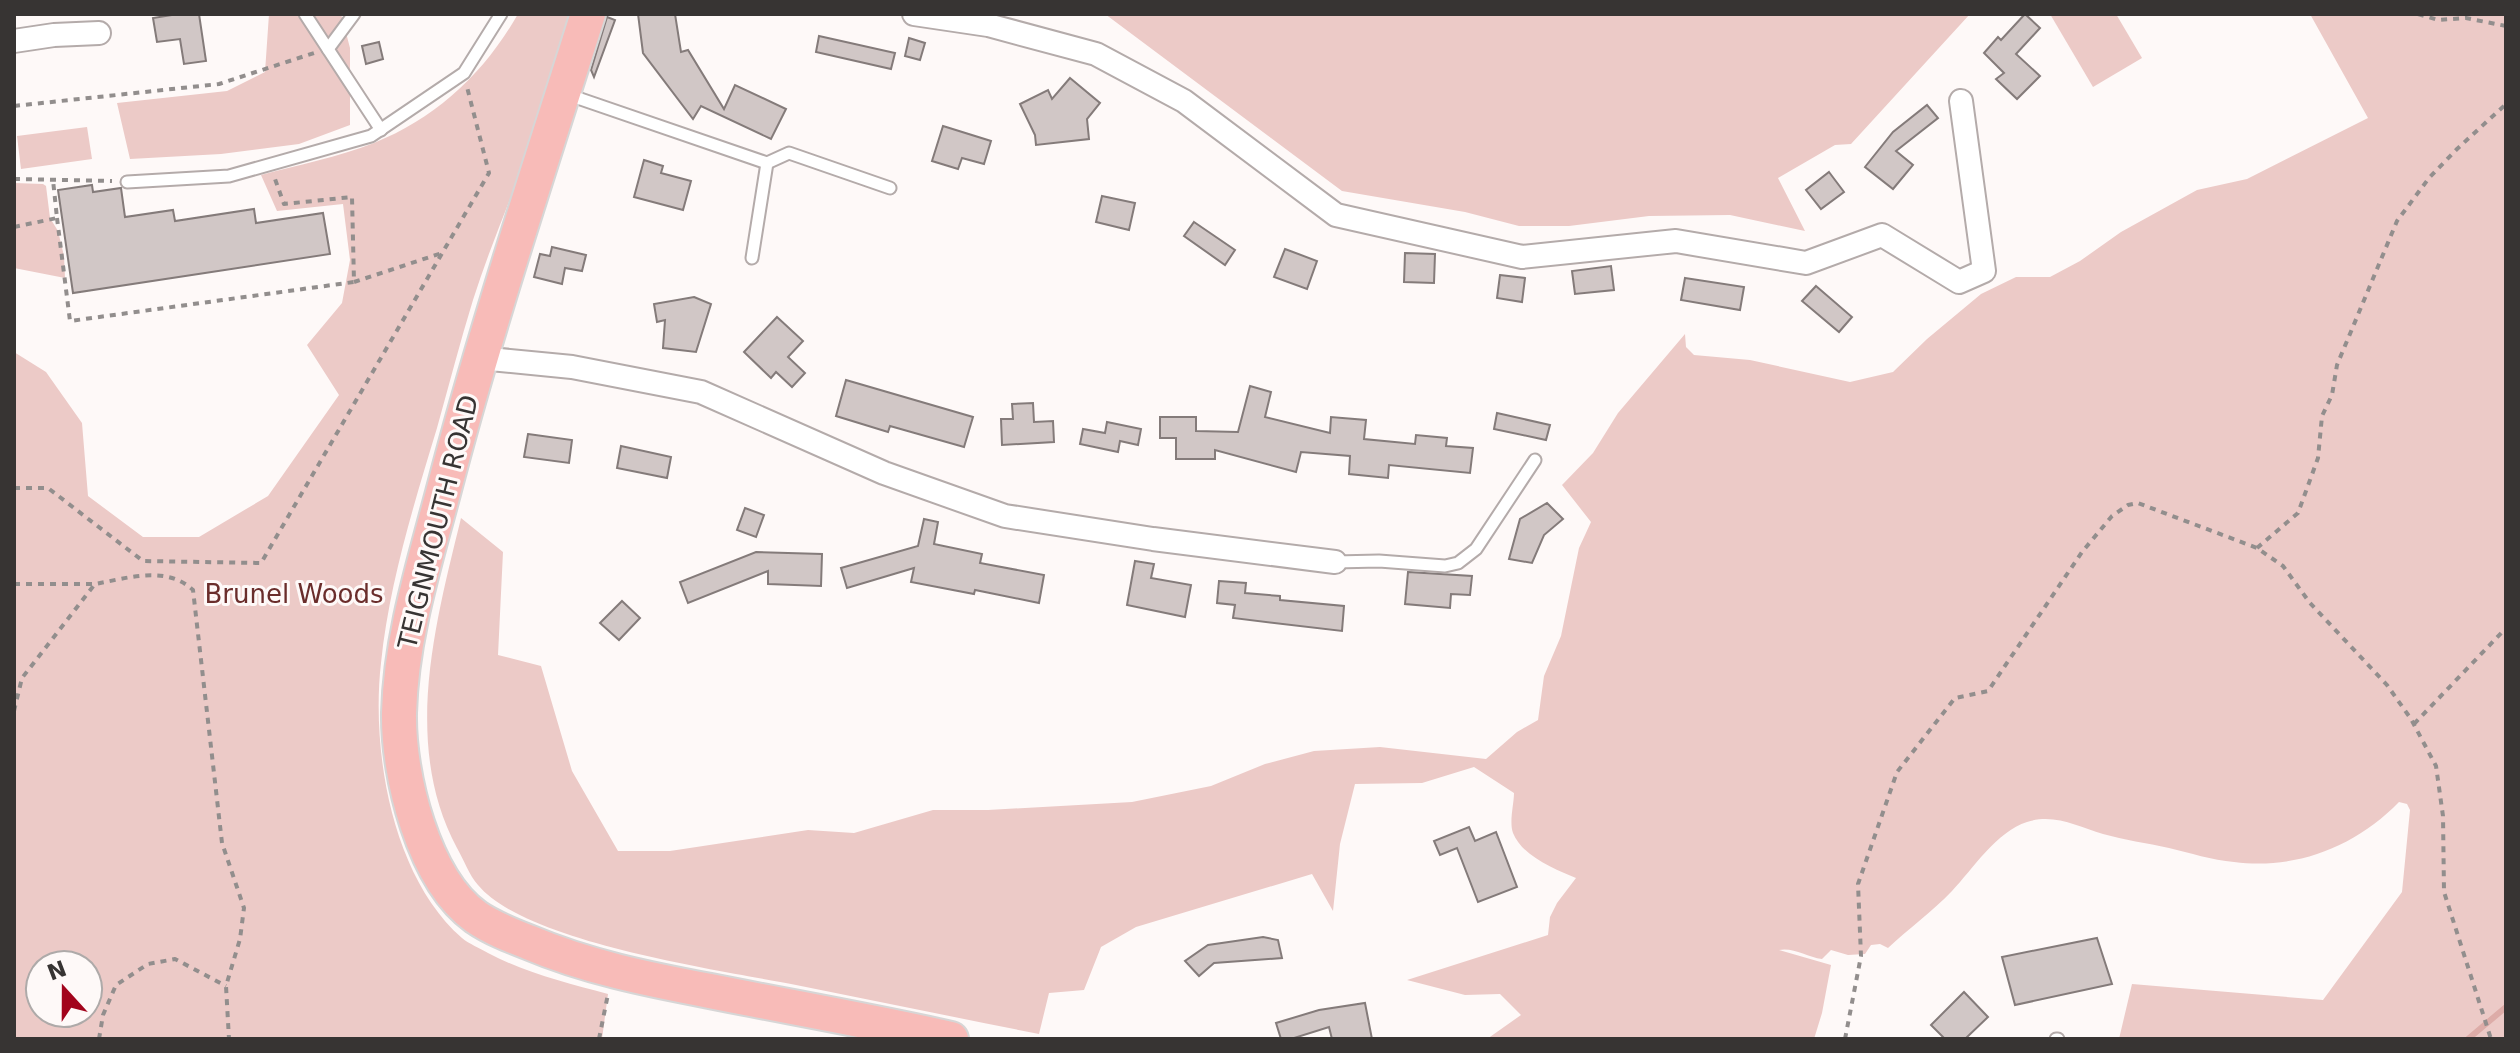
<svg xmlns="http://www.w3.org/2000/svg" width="2520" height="1053" viewBox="0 0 2520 1053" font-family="'DejaVu Sans',sans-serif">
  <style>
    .green { fill: #eccac7; fill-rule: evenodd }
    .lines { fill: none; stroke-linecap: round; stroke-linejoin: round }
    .stream { stroke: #ddaca8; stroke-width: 6 }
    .building { fill: #d1c7c6; stroke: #847b7a; stroke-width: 2 }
    .service-casing { stroke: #b4abaa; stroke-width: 15 }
    .minor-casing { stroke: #b4abaa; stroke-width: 26 }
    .primary-casing { stroke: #d7d6d6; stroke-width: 38 }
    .path { stroke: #928e8d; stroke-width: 4; stroke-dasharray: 6 6; stroke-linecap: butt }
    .service { stroke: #fff; stroke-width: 11 }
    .minor { stroke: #fff; stroke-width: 22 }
    .primary { stroke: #f8bbb8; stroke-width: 34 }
    .labels { text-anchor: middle; stroke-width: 6; stroke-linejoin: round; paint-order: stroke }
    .street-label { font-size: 26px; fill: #373433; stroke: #fef9f8 }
    .park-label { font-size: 26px; fill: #6a2d2b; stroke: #fef9f8 }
  </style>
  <rect width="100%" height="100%" fill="#fef9f8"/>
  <g class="green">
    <path d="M269 14H341L350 48V125L299 144 221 154 130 159 117 103 227 91 265 72Z"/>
    <path d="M518 14H572C561 51 550 88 538 124 518 183 492 240 473 300 460 342 449 385 437 428 414 504 389 584 381 663 371 751 392 877 462 938 469 944 480 948 488 953 526 973 567 983 608 994L602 1039H14V352L46 372 82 423 88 496 143 537H199L268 496 339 395 307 345 342 303 350 260 343 204 277 211 261 175C298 165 338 157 374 143 437 118 485 72 518 14ZM40 965H88V1013H40Z"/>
    <path d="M1105 14H1970L1851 144 1835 145 1778 178 1805 231 1730 215 1649 216 1569 226H1519L1465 212 1342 191Z"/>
    <path d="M2050 14H2116L2142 58 2093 87Z"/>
    <path d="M2310 14H2506V1039H2119L2132 984 2323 1000 2402 892 2410 810 2407 804 2399 802C2355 847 2296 870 2234 862 2212 860 2190 853 2169 848 2147 843 2124 840 2103 834 2078 827 2055 813 2027 822 1997 831 1972 870 1952 891 1932 912 1908 929 1888 948L1880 944 1871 945 1865 954 1848 955 1831 950 1822 959C1807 957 1793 947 1779 950L1831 965 1822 1013 1814 1039H1487L1521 1015 1500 994 1465 995 1407 980 1548 935 1550 917 1557 903 1576 878C1556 870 1522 856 1513 833 1509 822 1514 804 1514 793L1474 767 1422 783 1355 784 1340 844 1333 911 1312 874 1136 927 1101 947 1084 990 1049 993 1039 1034C958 1018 877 1001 796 985 720 970 526 943 478 885 469 875 464 860 457 848 402 745 435 625 461 518L503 552 498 655 541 666 572 771 618 851H670L808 830 854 833 933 810H988L1132 802 1211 786 1265 764 1314 751 1380 747 1486 759 1517 732 1538 720 1544 676 1561 636 1579 548 1591 522 1562 485 1593 453 1618 413 1685 334 1686 347 1694 355 1750 360 1850 382 1893 372 1927 339 1981 294 2016 277H2050L2080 261 2121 232 2197 190 2247 179 2368 118Z"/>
    <path d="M87 127 92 159 21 169 17 136Z"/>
    <path d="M14 183 43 184 46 186 50 218 58 231 64 256 65 278 14 268Z"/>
  </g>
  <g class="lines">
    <path class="stream" d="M2468 1039 2506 1007"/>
  </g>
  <g class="building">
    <path d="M178 14H199L206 61 184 64 180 39 157 42 153 18Z"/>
    <path d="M638 14H675L681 52 688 50 724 109 735 85 786 109 771 139 701 106 693 119 643 53Z"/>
    <path d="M2025 14 2040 28 2016 54 2040 76 2017 99 1996 79 2004 73 1984 53 1998 37 2001 40Z"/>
    <path d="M607 17 615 20 594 77 591 70Z"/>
    <path d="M819 36 895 53 891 69 816 52Z"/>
    <path d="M909 38 925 43 920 60 905 56Z"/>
    <path d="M379 42 383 59 366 64 362 46Z"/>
    <path d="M1070 78 1100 103 1087 119 1089 139 1036 145 1035 135 1020 104 1048 90 1052 99Z"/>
    <path d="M1927 105 1938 118 1896 151 1913 165 1893 189 1865 167 1893 132Z"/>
    <path d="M943 126 991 141 984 164 962 158 958 169 932 161Z"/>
    <path d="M644 160 663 166 661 173 691 181 683 210 634 197Z"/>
    <path d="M1829 172 1844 192 1821 209 1806 190Z"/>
    <path d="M92 185 93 192 121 188 125 217 173 210 175 221 254 209 256 223 323 213 330 254 73 293 58 190Z"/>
    <path d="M1102 196 1135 203 1129 230 1096 222Z"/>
    <path d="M1194 222 1235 250 1225 265 1184 236Z"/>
    <path d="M552 247 586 255 582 271 565 268 562 284 534 277 540 254 550 256Z"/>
    <path d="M1285 249 1317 261 1307 289 1274 277Z"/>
    <path d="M1405 253 1435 254 1434 283 1404 282Z"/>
    <path d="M1611 266 1614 290 1575 294 1572 271Z"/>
    <path d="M1500 275 1525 278 1522 302 1497 298Z"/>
    <path d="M1685 278 1744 287 1740 310 1681 300Z"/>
    <path d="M1816 286 1852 317 1839 332 1802 301Z"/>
    <path d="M694 297 711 304 696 352 663 348 665 320 657 322 654 304Z"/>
    <path d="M777 317 803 341 788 357 805 373 792 387 776 372 771 378 744 352Z"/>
    <path d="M846 380 973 417 964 447 890 426 888 432 836 416Z"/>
    <path d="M1250 386 1271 392 1265 417 1330 433 1331 417 1366 420 1364 439 1415 444 1416 435 1447 438 1446 446 1473 448 1470 473 1389 465 1388 478 1349 474 1350 456 1301 452 1296 472 1215 450V459H1176V438H1160V417H1196V431L1238 432Z"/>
    <path d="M1033 403 1034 422 1053 421 1054 442 1002 445 1001 419H1013L1012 404Z"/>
    <path d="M1497 413 1550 425 1546 440 1494 429Z"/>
    <path d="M1107 422 1141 429 1138 445 1120 441 1118 452 1080 444 1083 429 1105 433Z"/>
    <path d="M528 434 572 440 569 463 524 457Z"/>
    <path d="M621 446 671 457 667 478 617 468Z"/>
    <path d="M1547 503 1563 519 1544 535 1532 563 1509 559 1520 519Z"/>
    <path d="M745 508 764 515 756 537 737 530Z"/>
    <path d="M924 519 938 522 934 544 982 554 980 563 1044 575 1039 603 975 590 974 594 911 582 914 568 847 588 841 568 918 546Z"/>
    <path d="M756 552 822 554 821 586 768 584V571L688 603 680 582Z"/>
    <path d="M1135 561 1154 564 1151 578 1191 585 1185 617 1127 605Z"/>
    <path d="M1408 572 1472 576 1470 595 1451 594 1450 608 1405 604Z"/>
    <path d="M1219 581 1246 583 1245 593 1280 596V600L1344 606 1342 631 1233 618 1235 605 1217 603Z"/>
    <path d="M622 601 640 618 619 640 600 623Z"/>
    <path d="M1469 827 1475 841 1496 832 1517 887 1478 902 1457 848 1440 855 1434 841Z"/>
    <path d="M1263 937 1278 940 1282 958 1214 963 1199 976 1185 961 1208 945Z"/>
    <path d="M2097 938 2112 984 2015 1005 2002 957Z"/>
    <path d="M1964 992 1988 1017 1965 1039H1945L1931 1025Z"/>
    <path d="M1365 1003 1372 1039H1332L1329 1027 1291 1039H1281L1276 1023 1319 1010Z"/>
  </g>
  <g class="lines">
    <g class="service-casing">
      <g id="service">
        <path d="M305 14 381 130"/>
        <path d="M328 49 354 14"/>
        <path d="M566 94 767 163 789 153 890 188"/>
        <path d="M127 182 229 176 371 136 464 73 501 14"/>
        <path d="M752 258 767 163"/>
        <path d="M1335 562 1379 561 1445 566 1458 563 1476 549 1535 460"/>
        <path d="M2056 1039H2058"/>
      </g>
    </g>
    <g class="minor-casing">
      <g id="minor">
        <path d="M914 14 988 25 1096 54 1184 101 1336 215 1522 257 1676 241 1806 263 1882 235 1959 282 1984 271 1961 101"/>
        <path d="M14 41 54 35 99 33"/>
        <path d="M480 358 572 367 701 392 884 473 1005 516 1153 539 1335 562"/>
      </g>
    </g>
    <g class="primary-casing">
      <path id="primary" d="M588 14C538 173 485 331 443 493 424 565 401 637 399 713 398 775 423 879 476 917 492 928 510 935 528 942 587 967 647 979 710 991 790 1007 871 1021 951 1039"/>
    </g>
    <g class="path">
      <path d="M2418 14 2438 20 2466 18 2506 26"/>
      <path d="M14 106 219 84 314 53"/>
      <path d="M14 179 112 181"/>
      <path d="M57 218 70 321 354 282 352 197 284 204 275 179"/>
      <path d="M14 227 57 218 53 180"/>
      <path d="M354 282 442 253"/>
      <path d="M14 488H48L143 561 261 563 489 173 467 87"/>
      <path d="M2257 548 2298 513 2318 458 2322 416 2332 395 2337 365 2397 221 2429 178 2457 149 2506 104"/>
      <path d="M14 584H95"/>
      <path d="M14 711 22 678 95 584C128 578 166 565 193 590L222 843 244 908 240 939 226 986 229 1039"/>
      <path d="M2414 724 2506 628"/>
      <path d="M99 1039 103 1015 116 985 148 964 175 959 226 986"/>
      <path d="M599 1039 608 994"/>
      <path d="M1845 1039 1861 956 1858 884 1897 772 1955 698 1988 691 2082 552 2112 516 2128 505 2138 503 2257 548 2283 566 2310 603 2387 685 2411 719 2436 766 2443 816 2444 892 2491 1039"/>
    </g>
    <use href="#service" class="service"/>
    <use href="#minor" class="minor"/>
    <use href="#primary" class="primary"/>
  </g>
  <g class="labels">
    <g class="street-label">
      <text transform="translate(438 522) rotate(-76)" y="9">TEIGNMOUTH ROAD</text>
    </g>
    <g class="park-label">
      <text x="294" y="603">Brunel Woods</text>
    </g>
  </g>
  <rect width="2520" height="1053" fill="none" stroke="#373433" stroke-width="32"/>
  <g transform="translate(64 989) rotate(339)"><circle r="38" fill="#fef9f8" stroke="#aeaaa9" stroke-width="2"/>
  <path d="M0-6L14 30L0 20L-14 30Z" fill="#a2041c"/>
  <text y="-12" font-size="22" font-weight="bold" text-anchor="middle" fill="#373433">N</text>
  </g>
</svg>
